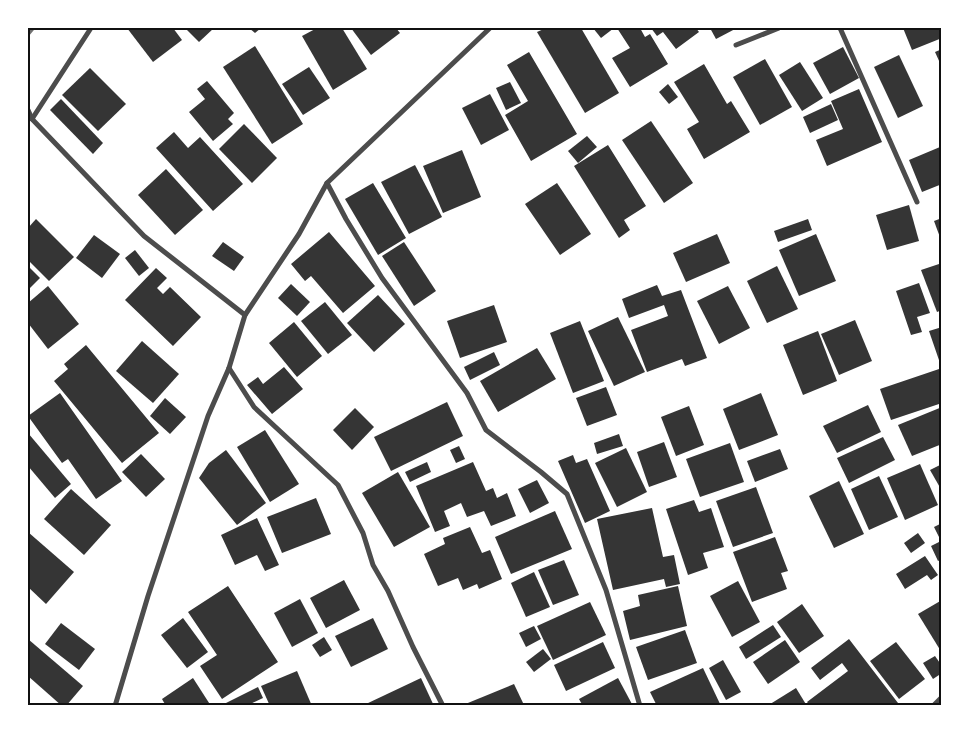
<svg xmlns="http://www.w3.org/2000/svg" width="969" height="733" viewBox="0 0 969 733" font-family="Raleway,sans-serif">
  <style>
    .building { fill: #353535 }
    .lines { fill: none; stroke-linecap: round; stroke-linejoin: round }
    .minor { stroke: #4c4c4c; stroke-width: 5 }
    .rail { stroke: #707070; stroke-width: 4 }
    .neatline { fill: none; stroke: #111; stroke-width: 2 }
  </style>
  <rect width="100%" height="100%" fill="#fff"/>
  <g class="building">
    <path d="M127 28H173L182 40 153 62Z"/>
    <path d="M185 28H214L199 42Z"/>
    <path d="M249 28H261L255 33Z"/>
    <path d="M317 28H342L367 69 333 90 302 36Z"/>
    <path d="M351 28H396L400 33 371 55Z"/>
    <path d="M546 28H581L619 93 585 113 537 32Z"/>
    <path d="M593 28H614L601 38Z"/>
    <path d="M617 28H640L645 37 650 34 668 64 630 87 612 58 630 48Z"/>
    <path d="M651 28H696L699 32 676 49 663 32 657 36Z"/>
    <path d="M710 28H737L716 39Z"/>
    <path d="M903 28H942V38L912 50Z"/>
    <path d="M255 46 303 124 272 144 223 67Z"/>
    <path d="M843 47 859 78 830 94 813 63Z"/>
    <path d="M942 49V62L940 63 935 52Z"/>
    <path d="M529 52 577 134 531 161 505 115 528 101 507 65Z"/>
    <path d="M899 55 923 106 898 118 874 67Z"/>
    <path d="M765 59 792 107 760 125 733 77Z"/>
    <path d="M800 62 823 98 802 111 779 75Z"/>
    <path d="M704 64 727 104 731 101 750 132 704 159 687 129 699 122 674 82Z"/>
    <path d="M309 67 330 98 303 115 282 84Z"/>
    <path d="M90 68 126 104 98 131 62 95Z"/>
    <path d="M207 81 234 113 228 119 233 124 213 141 189 112 205 99 197 89Z"/>
    <path d="M510 82 521 103 506 110 496 88Z"/>
    <path d="M668 84 678 97 669 104 659 92Z"/>
    <path d="M859 89 882 142 827 166 816 140 843 129 831 101Z"/>
    <path d="M490 94 509 130 481 145 462 108Z"/>
    <path d="M61 99 103 143 93 154 50 110Z"/>
    <path d="M831 104 838 120 810 133 803 117Z"/>
    <path d="M651 121 693 183 664 203 622 140Z"/>
    <path d="M244 124 277 158 252 183 219 149Z"/>
    <path d="M174 132 188 148 200 137 243 184 213 211 156 148Z"/>
    <path d="M587 136 597 147 578 163 568 151Z"/>
    <path d="M608 145 646 206 624 220 630 230 619 238 574 166Z"/>
    <path d="M940 147 942 149V184L922 192 909 160Z"/>
    <path d="M462 150 481 197 443 213 423 166Z"/>
    <path d="M415 165 442 217 409 234 381 182Z"/>
    <path d="M166 169 203 210 175 235 138 195Z"/>
    <path d="M373 183 406 238 378 255 345 199Z"/>
    <path d="M557 183 591 234 560 255 525 204Z"/>
    <path d="M909 205 919 241 887 250 876 215Z"/>
    <path d="M942 218V240H941L934 221Z"/>
    <path d="M36 219 74 257 49 281 28 260V228Z"/>
    <path d="M808 219 812 230 778 242 774 231Z"/>
    <path d="M329 232 375 286 343 313 311 276 305 281 291 264Z"/>
    <path d="M717 234 730 263 686 282 673 253Z"/>
    <path d="M816 234 836 281 799 296 779 250Z"/>
    <path d="M94 235 120 254 102 278 76 258Z"/>
    <path d="M223 242 244 257 234 271 212 256Z"/>
    <path d="M404 242 436 291 414 306 382 256Z"/>
    <path d="M135 250 149 268 139 276 125 258Z"/>
    <path d="M942 263V310L937 312 921 270Z"/>
    <path d="M28 266 40 278 29 289 28 287Z"/>
    <path d="M777 266 798 309 767 323 747 281Z"/>
    <path d="M156 268 167 278 157 288 163 294 170 287 201 317 173 346 125 300Z"/>
    <path d="M919 283 930 313 917 317 922 332 911 335 896 291Z"/>
    <path d="M291 284 310 302 297 316 278 298Z"/>
    <path d="M657 285 662 296 681 290 707 358 685 366 682 359 647 372 631 330 668 316 664 305 629 318 622 299Z"/>
    <path d="M48 286 79 324 48 349 28 323V303Z"/>
    <path d="M728 286 750 328 719 344 697 301Z"/>
    <path d="M378 295 405 324 374 352 347 323Z"/>
    <path d="M325 302 352 335 328 354 301 321Z"/>
    <path d="M494 305 507 342 460 358 447 321Z"/>
    <path d="M618 317 645 372 614 386 588 331Z"/>
    <path d="M855 320 872 361 839 375 821 334Z"/>
    <path d="M580 321 604 381 573 393 550 333Z"/>
    <path d="M294 322 322 356 297 377 269 343Z"/>
    <path d="M942 327V366H941L929 331Z"/>
    <path d="M818 331 837 381 803 395 783 345Z"/>
    <path d="M142 341 179 374 153 403 116 371Z"/>
    <path d="M86 345 159 433 122 463 54 381 68 369 64 364Z"/>
    <path d="M537 348 556 379 498 412 480 381Z"/>
    <path d="M494 352 500 365 470 380 464 367Z"/>
    <path d="M284 367 303 389 272 414 247 385 258 377 263 384Z"/>
    <path d="M942 368V403L891 420 880 389Z"/>
    <path d="M606 387 617 415 587 426 576 398Z"/>
    <path d="M60 393 122 481 96 499 68 459 62 463 28 416Z"/>
    <path d="M761 393 778 435 739 450 723 409Z"/>
    <path d="M165 398 186 417 170 434 150 416Z"/>
    <path d="M447 402 463 436 391 471 374 437Z"/>
    <path d="M868 405 881 432 837 453 823 426Z"/>
    <path d="M689 406 704 445 676 456 661 417Z"/>
    <path d="M942 407V444L912 456 898 425Z"/>
    <path d="M355 408 374 427 352 450 333 430Z"/>
    <path d="M265 430 299 484 270 502 237 447Z"/>
    <path d="M28 433 71 484 55 498 28 466Z"/>
    <path d="M619 434 623 446 597 454 594 443Z"/>
    <path d="M883 437 895 460 849 483 837 458Z"/>
    <path d="M664 442 677 477 649 487 637 452Z"/>
    <path d="M730 443 744 482 700 497 686 459Z"/>
    <path d="M459 446 465 459 456 463 450 450Z"/>
    <path d="M626 448 647 492 617 507 595 463Z"/>
    <path d="M780 449 788 469 755 482 747 461Z"/>
    <path d="M226 450 266 503 237 525 199 478 209 463Z"/>
    <path d="M141 454 165 479 146 497 122 472Z"/>
    <path d="M573 455 576 463 587 459 610 511 585 523 558 461Z"/>
    <path d="M427 462 431 472 410 482 405 472Z"/>
    <path d="M473 462 486 491 493 488 497 498 507 493 516 516 491 526 484 511 467 517 461 503 444 511 450 526 435 532 416 486Z"/>
    <path d="M920 464 938 505 905 520 887 478Z"/>
    <path d="M942 464V491L930 470Z"/>
    <path d="M398 472 430 527 394 547 362 493Z"/>
    <path d="M879 476 898 517 869 530 851 489Z"/>
    <path d="M537 480 549 503 530 513 518 489Z"/>
    <path d="M839 481 864 534 834 548 809 496Z"/>
    <path d="M756 487 773 533 733 547 716 501Z"/>
    <path d="M71 489 111 525 84 555 44 519Z"/>
    <path d="M316 498 331 534 282 553 267 517Z"/>
    <path d="M694 500 699 512 711 508 724 547 703 553 708 568 688 575 666 509Z"/>
    <path d="M652 508 663 557 674 555 680 584 666 587 664 579 613 590 597 519Z"/>
    <path d="M555 511 572 549 511 574 495 537Z"/>
    <path d="M257 518 279 565 265 571 257 555 235 565 221 535Z"/>
    <path d="M942 523V559L938 561 931 546 941 541 934 527Z"/>
    <path d="M470 527 482 553 490 550 502 579 479 589 477 584 463 590 458 578 438 586 424 554 445 544 443 538Z"/>
    <path d="M28 532 74 572 46 604 28 587Z"/>
    <path d="M918 533 925 543 911 553 904 543Z"/>
    <path d="M775 537 788 571 781 573 787 589 752 602 733 552Z"/>
    <path d="M925 556 938 575 931 580 927 575 905 589 896 574Z"/>
    <path d="M564 560 579 595 553 605 538 570Z"/>
    <path d="M534 572 550 607 526 617 511 583Z"/>
    <path d="M344 580 360 610 326 628 310 598Z"/>
    <path d="M738 581 760 622 732 637 710 596Z"/>
    <path d="M228 586 278 662 222 699 200 666 217 655 188 612Z"/>
    <path d="M678 586 687 626 630 640 623 611 640 606 638 595Z"/>
    <path d="M300 599 318 633 292 647 274 613Z"/>
    <path d="M942 600V653L918 614Z"/>
    <path d="M590 602 606 635 553 660 537 626Z"/>
    <path d="M802 604 824 636 799 653 777 622Z"/>
    <path d="M183 618 208 652 187 668 161 635Z"/>
    <path d="M373 618 388 649 351 667 335 636Z"/>
    <path d="M61 623 95 649 79 670 45 644Z"/>
    <path d="M773 625 781 637 746 659 739 647Z"/>
    <path d="M534 626 541 639 526 647 519 633Z"/>
    <path d="M685 630 697 663 648 680 636 647Z"/>
    <path d="M324 637 332 650 320 657 312 645Z"/>
    <path d="M28 639 83 686 66 706H62L28 676Z"/>
    <path d="M849 639 898 703 895 706H810L807 702 848 671 842 663 820 680 811 668Z"/>
    <path d="M785 640 800 662 768 684 753 662Z"/>
    <path d="M603 642 615 668 566 691 554 665Z"/>
    <path d="M896 642 925 679 899 699 870 661Z"/>
    <path d="M543 649 551 659 534 672 526 662Z"/>
    <path d="M935 656 942 666V673L933 679 923 663Z"/>
    <path d="M723 660 741 692 726 700 709 668Z"/>
    <path d="M703 668 721 706H657L650 692Z"/>
    <path d="M297 671 312 706H270L261 686Z"/>
    <path d="M193 678 211 706H166L162 699Z"/>
    <path d="M421 678 434 706H367L366 704Z"/>
    <path d="M618 678 633 706H583L579 699Z"/>
    <path d="M514 684 524 705H463Z"/>
    <path d="M258 687 263 698 246 706H220Z"/>
    <path d="M796 688 807 706H767Z"/>
  </g>
  <g class="lines">
    <g class="minor">
      <path d="M840 28 917 202"/>
      <path d="M736 45 779 28"/>
      <path d="M28 110 32 119 144 236 245 315"/>
      <path d="M32 119 91 28"/>
      <path d="M327 183 346 219 382 278 467 393 486 430 541 472 567 494 606 590 640 706"/>
      <path d="M229 368 254 407 338 485 363 533 373 565 388 591 413 647 443 706"/>
      <path d="M115 706 148 596 208 416 229 368 245 315 299 234 327 183 490 28"/>
      <path d="M933 706 942 697"/>
    </g>
    <path class="rail" d="M28 34 33 28"/>
  </g>
  <rect width="969" height="733" fill="none" stroke="#ffffff" stroke-width="58"/>
  <rect x="29" y="29" width="911" height="675" class="neatline"/>
</svg>
